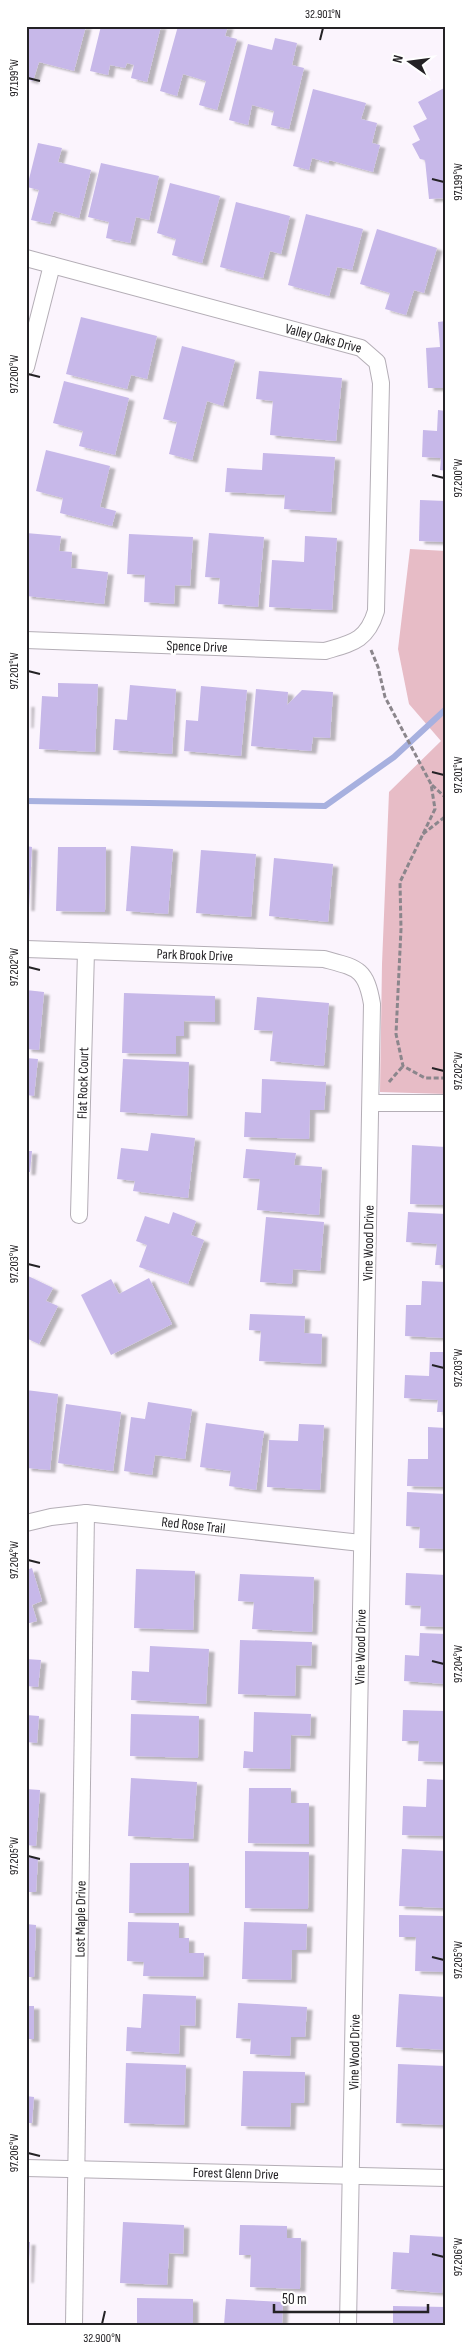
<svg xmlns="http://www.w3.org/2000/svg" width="472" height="2351" viewBox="0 0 472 2351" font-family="'Sofia Sans Condensed',sans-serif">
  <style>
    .green { fill: #e7bcc6 }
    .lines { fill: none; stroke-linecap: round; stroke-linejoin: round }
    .stream { stroke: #a7b0df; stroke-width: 6 }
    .building { fill: #c7b8e9; filter: url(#shadow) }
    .minor-casing { stroke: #b4aeb6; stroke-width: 18 }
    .path { stroke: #8b868c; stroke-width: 3; stroke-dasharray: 5 2.5; stroke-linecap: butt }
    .minor { stroke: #fff; stroke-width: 16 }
    .ticks { fill: none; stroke: #242225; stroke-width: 2 }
    .labels { text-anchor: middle; stroke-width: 5; stroke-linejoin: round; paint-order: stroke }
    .street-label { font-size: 14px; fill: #242225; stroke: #fff }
    .neatline { fill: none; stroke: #242225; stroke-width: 2 }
    .ticks-label { font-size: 12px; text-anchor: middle; fill: #242225 }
  </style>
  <defs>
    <filter id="shadow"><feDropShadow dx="5.5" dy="3" stdDeviation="1" flood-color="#0004"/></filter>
  </defs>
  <rect width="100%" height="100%" fill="#fbf4fd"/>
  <path class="green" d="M410 549 446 551V1094L380 1092 382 964 389 792 441 741 409 704 398 649Z"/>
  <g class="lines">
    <path class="stream" d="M26 801 325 806 394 757 446 709"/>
  </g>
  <g class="building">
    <path d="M26 26H86L74 71 39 62 33 81 26 79Z"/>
    <path d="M101 26H161L147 82 131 78 134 65 127 63 125 68 110 65 108 75 90 71Z"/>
    <path d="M178 26H228L225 36 237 39 217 110 199 105 206 81 183 74 177 96 160 91Z"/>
    <path d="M275 38 297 43 292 65 304 68 289 129 271 125 274 111 252 105 248 125 229 120 248 44 272 50Z"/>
    <path d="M446 87V198L429 199 425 160 420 159 412 144 420 140 413 126 427 119 418 102Z"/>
    <path d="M313 89 366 103 361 119 377 123 372 143 380 145 373 172 329 160V163L312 158 309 170 293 166Z"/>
    <path d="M38 143 62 148 58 162 91 170 79 218 54 211 50 224 31 220 39 190 27 187Z"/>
    <path d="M101 163 159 176 149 220 136 217 130 243 106 238 109 222 88 217Z"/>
    <path d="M170 183 220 196 202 263 172 255 176 239 157 233Z"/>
    <path d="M236 202 290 216 281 254 270 251 263 278 220 267Z"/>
    <path d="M306 214 363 229 352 270 337 267 329 296 288 285Z"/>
    <path d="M377 229 437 248 424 293 414 290 406 315 385 309 390 293 360 284Z"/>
    <path d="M81 317 157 336 147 379 131 375 127 389 66 374Z"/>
    <path d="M446 321V388H428L426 348 440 347 438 322Z"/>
    <path d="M182 346 235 360 223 406 207 401 192 460 169 454 177 422 163 419Z"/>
    <path d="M259 371 342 378 336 441 270 435 273 401 256 399Z"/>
    <path d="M64 381 129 398 115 455 79 446 83 431 53 423Z"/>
    <path d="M438 410 446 411V471L440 470 441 458 422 457 423 430 437 431Z"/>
    <path d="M46 450 110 466 100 507 116 511 112 526 60 513 63 498 36 491Z"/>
    <path d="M263 453 335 457 331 512 284 509 285 495 225 492 227 468 262 470Z"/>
    <path d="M420 500 446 501V542L419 541Z"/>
    <path d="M26 533 61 536 59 551 72 552 71 568 108 572 104 604 26 596Z"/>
    <path d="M209 533 264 537 258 607 218 604 220 578 205 577Z"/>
    <path d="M129 534 193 537 190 586 175 585 174 604 144 602 145 575 127 574Z"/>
    <path d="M305 536 337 538 332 610 269 607 272 560 304 562Z"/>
    <path d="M58 683 98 684 95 752 39 749 42 696 58 697Z"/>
    <path d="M130 685 176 689 172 754 113 750 115 719 127 720Z"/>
    <path d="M201 686 247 690 241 756 184 751 186 720 198 721Z"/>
    <path d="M256 689 288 692 287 705 302 690 333 692 330 738 313 737 311 751 251 746Z"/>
    <path d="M26 704H29L28 725H26Z"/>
    <path d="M26 846 32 847 29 908H26Z"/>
    <path d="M131 846 173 849 168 914 126 911Z"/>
    <path d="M58 847H106L105 912 56 911Z"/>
    <path d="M201 850 256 854 251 917 196 913Z"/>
    <path d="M274 858 333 864 328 922 269 916Z"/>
    <path d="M26 990 44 992 39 1050 26 1049Z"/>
    <path d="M124 993 215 996V1022L184 1021V1036H176V1054L122 1053Z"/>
    <path d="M257 997 329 1003 324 1066 270 1061 273 1031 254 1030Z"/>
    <path d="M26 1058 38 1059 34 1096 26 1095Z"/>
    <path d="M123 1059 189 1062 187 1116 120 1112Z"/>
    <path d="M262 1079 326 1082 324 1110H310L309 1139 244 1137 245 1112 261 1113Z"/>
    <path d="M151 1133 195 1138 188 1198 133 1191 135 1181 117 1179 121 1148 148 1151Z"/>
    <path d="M412 1145 446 1147V1205L410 1204Z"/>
    <path d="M246 1149 296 1153 294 1165 322 1167 319 1215 257 1210 260 1179 243 1178Z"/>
    <path d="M26 1151H32L30 1172H26Z"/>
    <path d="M173 1212 196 1221 191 1235 204 1240 188 1284 139 1267 147 1245 136 1241 145 1216 169 1224Z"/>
    <path d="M408 1212 446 1214V1265H435L437 1244 406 1242Z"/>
    <path d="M266 1217 324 1222 320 1271 293 1269 292 1284 260 1282Z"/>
    <path d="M26 1275 53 1288 46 1301 58 1306 39 1344 26 1338Z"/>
    <path d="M149 1278 172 1324 111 1355 81 1295 111 1279 119 1294Z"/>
    <path d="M422 1281 446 1282V1338L405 1336 406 1305H421Z"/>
    <path d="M250 1314 305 1316 304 1333 322 1334 321 1364 259 1361 261 1331 249 1330Z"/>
    <path d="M430 1352H446V1412H437L438 1400 404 1398 405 1375 429 1376Z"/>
    <path d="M26 1390 58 1394 50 1470 26 1468Z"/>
    <path d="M148 1402 192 1409 185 1459 155 1455 152 1475 124 1471 131 1417 145 1419Z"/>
    <path d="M66 1404 121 1412 113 1471 58 1463Z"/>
    <path d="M206 1423 264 1431 256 1490 229 1486 231 1471 200 1467Z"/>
    <path d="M299 1424 324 1425 320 1490 267 1487 269 1440 298 1441Z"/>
    <path d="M428 1427 446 1428V1487L407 1486 408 1459H428Z"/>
    <path d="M407 1492 446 1494V1549L419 1548 420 1527 406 1526Z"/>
    <path d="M32 1568 42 1601 32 1605 37 1621 26 1624V1570Z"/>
    <path d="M136 1569 195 1571 193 1630 134 1628Z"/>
    <path d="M406 1573 446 1575V1627L420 1626 421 1606 405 1605Z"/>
    <path d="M240 1574 314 1577 312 1632 252 1629 254 1602 238 1601Z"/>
    <path d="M420 1633 446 1634V1684L404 1681 405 1655 419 1656Z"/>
    <path d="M240 1640 312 1642 311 1666 296 1665 295 1696 238 1694Z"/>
    <path d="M150 1646 209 1649 206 1704 131 1700 132 1671 149 1672Z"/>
    <path d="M26 1659 41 1660 38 1687 26 1686Z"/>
    <path d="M403 1710 446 1711V1762L418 1761 419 1741H402Z"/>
    <path d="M254 1712 311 1714 310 1736 291 1735 290 1769 243 1768 244 1751 253 1752Z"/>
    <path d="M131 1714 199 1716 198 1758 130 1756Z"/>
    <path d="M26 1715 39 1716 37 1743 26 1742Z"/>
    <path d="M131 1778 197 1782 193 1839 128 1836Z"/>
    <path d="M427 1779 446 1780V1836L402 1835 403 1806 426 1807Z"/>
    <path d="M249 1788H291V1803H309V1844L248 1843Z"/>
    <path d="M26 1789 40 1790 36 1846 26 1845Z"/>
    <path d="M402 1849 446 1851V1908L399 1906Z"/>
    <path d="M245 1851 309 1852 308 1909 245 1908Z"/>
    <path d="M26 1858H38L36 1892H26Z"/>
    <path d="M130 1863H189V1913H129Z"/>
    <path d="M399 1915 446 1916V1972L415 1971 416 1937H399Z"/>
    <path d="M128 1922 179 1923V1938H189V1953H204L203 1977 143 1976 144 1962 127 1961Z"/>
    <path d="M244 1922 307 1924 306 1950H292L291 1980 242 1979Z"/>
    <path d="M26 1924 36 1925 34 1977H26Z"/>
    <path d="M143 1994 196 1996 195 2026 180 2025 179 2054 126 2051 127 2027 141 2028Z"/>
    <path d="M399 1994 446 1997V2050L396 2047Z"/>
    <path d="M238 2003 307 2007 305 2037H291L290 2056 250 2054 251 2039 236 2038Z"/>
    <rect x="26" y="2006" width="8" height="33"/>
    <path d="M126 2063 186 2065 184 2125 124 2123Z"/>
    <path d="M398 2064 446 2066V2125L396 2123Z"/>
    <path d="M243 2071 305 2072 304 2103H291L290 2127 241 2126Z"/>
    <path d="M26 2096 34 2097 32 2123H26Z"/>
    <path d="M123 2222 184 2225 183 2254 169 2253 167 2285 120 2283Z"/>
    <path d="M240 2225 287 2226V2238H301L300 2289 250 2287 251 2255H239Z"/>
    <path d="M410 2235 446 2237 442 2293 391 2289 393 2252 409 2253Z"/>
    <path d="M26 2242H30L28 2280H26Z"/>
    <path d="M137 2298 193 2299V2325H137Z"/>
    <path d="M226 2299 283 2302 282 2325H224Z"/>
    <path d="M393 2306 446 2307V2325H393Z"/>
  </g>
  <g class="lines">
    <g class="minor-casing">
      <g id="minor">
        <path id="s1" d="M26 258 361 348 377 362 381 383 376 611C367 641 352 643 325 651L26 640"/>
        <path d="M26 367 52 265"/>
        <path id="s2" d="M26 949 324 959C357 968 366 968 372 1004L348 2325"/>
        <path d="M371 1103H446"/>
        <path id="s3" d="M79 1215 86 951"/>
        <path id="s4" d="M26 1523 51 1517 86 1513 361 1543"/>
        <path id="s5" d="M26 2168 446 2178"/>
        <path id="s6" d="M74 2325 86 1513"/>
      </g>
    </g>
    <g class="path">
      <path d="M371 650 378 667 385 697 431 784 435 809 400 882 401 929 396 1034 403 1066 425 1078H446"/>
      <path d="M432 785 446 798"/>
      <path d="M423 834 446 816"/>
      <path d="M389 1082 403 1066"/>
    </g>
    <use href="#minor" class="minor"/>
  </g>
  <path class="ticks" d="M320 40 323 28M28 78 40 81M432 179 444 182M28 374 40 377M432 475 444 478M28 671 40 674M432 772 444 775M28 967 40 970M432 1068 444 1071M28 1264 40 1267M432 1365 444 1368M28 1560 40 1563M432 1661 444 1664M28 1856 40 1859M432 1957 444 1960M28 2153 40 2156M432 2254 444 2257M102 2324 105 2311"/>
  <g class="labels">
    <g class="street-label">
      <text dy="5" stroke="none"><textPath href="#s1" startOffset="308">Valley Oaks Drive</textPath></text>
      <text transform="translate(197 646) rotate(2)" y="5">Spence Drive</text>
      <text dy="5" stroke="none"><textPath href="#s2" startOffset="169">Park Brook Drive</textPath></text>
      <text dy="5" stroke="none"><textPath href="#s3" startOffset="132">Flat Rock Court</textPath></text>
      <text transform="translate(368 1243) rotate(-89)" y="5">Vine Wood Drive</text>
      <text dy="5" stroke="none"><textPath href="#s4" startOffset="169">Red Rose Trail</textPath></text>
      <text transform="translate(360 1647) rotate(-89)" y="5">Vine Wood Drive</text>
      <text dy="5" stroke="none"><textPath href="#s6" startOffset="406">Lost Maple Drive</textPath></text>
      <text transform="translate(354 2052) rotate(-89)" y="5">Vine Wood Drive</text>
      <text dy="5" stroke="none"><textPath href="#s5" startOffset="210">Forest Glenn Drive</textPath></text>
    </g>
  </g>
  <rect width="472" height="2351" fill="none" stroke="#ffffff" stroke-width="55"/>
  <g transform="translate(410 62) rotate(284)" stroke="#ffffff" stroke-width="4" paint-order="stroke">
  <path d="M0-4L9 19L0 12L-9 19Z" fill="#242225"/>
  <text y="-8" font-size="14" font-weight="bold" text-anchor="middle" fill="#242225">N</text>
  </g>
  <path d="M274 2304v8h154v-8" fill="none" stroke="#242225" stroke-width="2.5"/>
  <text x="282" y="2304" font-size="15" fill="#242225" stroke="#ffffff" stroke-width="4" paint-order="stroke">50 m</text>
  <rect x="28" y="28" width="416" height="2296" class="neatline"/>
  <g class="ticks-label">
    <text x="323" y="18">32.901°N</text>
    <text transform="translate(14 78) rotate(-90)" y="4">97.199°W</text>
    <text transform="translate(458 182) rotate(-90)" y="4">97.199°W</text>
    <text transform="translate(14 374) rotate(-90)" y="4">97.200°W</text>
    <text transform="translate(458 478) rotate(-90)" y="4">97.200°W</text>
    <text transform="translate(14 671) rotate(-90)" y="4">97.201°W</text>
    <text transform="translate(458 775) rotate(-90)" y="4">97.201°W</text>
    <text transform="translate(14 967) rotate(-90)" y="4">97.202°W</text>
    <text transform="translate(458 1071) rotate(-90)" y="4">97.202°W</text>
    <text transform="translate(14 1264) rotate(-90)" y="4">97.203°W</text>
    <text transform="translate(458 1368) rotate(-90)" y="4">97.203°W</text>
    <text transform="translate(14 1560) rotate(-90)" y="4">97.204°W</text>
    <text transform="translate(458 1664) rotate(-90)" y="4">97.204°W</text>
    <text transform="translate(14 1856) rotate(-90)" y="4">97.205°W</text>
    <text transform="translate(458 1960) rotate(-90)" y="4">97.205°W</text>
    <text transform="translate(14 2153) rotate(-90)" y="4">97.206°W</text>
    <text transform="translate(458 2257) rotate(-90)" y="4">97.206°W</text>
    <text x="102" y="2342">32.900°N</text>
  </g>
</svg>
